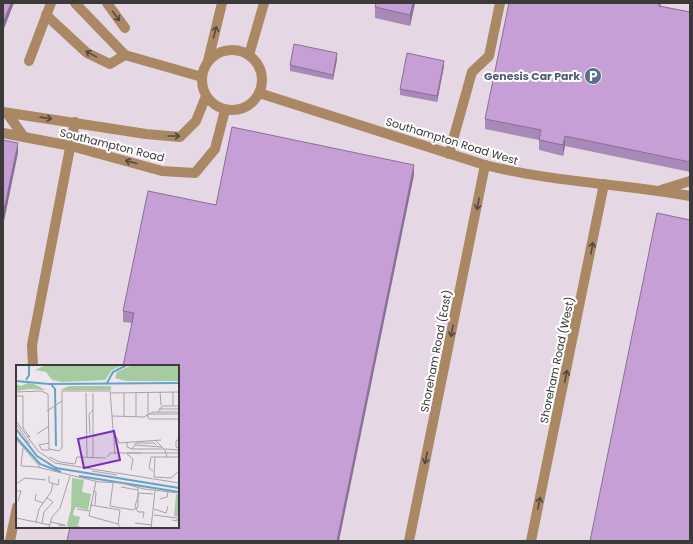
<svg xmlns="http://www.w3.org/2000/svg" width="693" height="544" viewBox="0 0 693 544" font-family="Poppins,sans-serif">
  <style>
    .built { fill: #e5d8e4; fill-rule: evenodd }
    .lines { fill: none; stroke-linecap: round; stroke-linejoin: round }
    .minor { stroke: #aa8863; stroke-width: 10 }
    .wall { fill: #a989b8 }
    .shaded-wall { fill: #8a6f96 }
    .building { fill: #c59fd6; stroke: #8a6f96 }
    .oneway { stroke: #524943 }
    .labels { text-anchor: middle; stroke-width: 4; stroke-linejoin: round; paint-order: stroke }
    .service-label { font-size: 11px; font-weight: bold; fill: #4e5e75; stroke: #fff; text-anchor: end }
    .street-label { font-size: 11px; fill: #3c393b; stroke: #fff }
    .inset-river { fill: none; stroke: #63a3ca; stroke-width: 2 }
    .inset-road { fill: none; stroke: #a7a1a6; stroke-width: 1 }
    .view { fill: #7b2cbf; fill-opacity: 0.15; stroke: #7b2cbf; stroke-width: 2 }
    .inset-edge { fill: none; stroke: #3c393b; stroke-width: 2 }
  </style>
  <rect width="100%" height="100%" fill="#eee6ed"/>
  <path class="built" d="M3 3H690V541H3ZM17 366H178V527H17Z"/>
  <g class="lines">
    <g class="minor">
      <path d="M75 3 125 55 202 77"/>
      <path d="M107 3 125 28"/>
      <path d="M46 15 87 53 110 64 125 55"/>
      <circle cx="232" cy="80" r="30"/>
      <path d="M249 55 264 3"/>
      <path d="M29 61 51 3"/>
      <path d="M208 61 222 3"/>
      <path d="M259 93 485 165C552 182 622 184 690 196"/>
      <path d="M3 112 146 134 180 137 196 121 206 96"/>
      <path d="M7 113 24 137"/>
      <path d="M3 133 71 146 162 171 195 173 215 149 225 110"/>
      <path d="M449 154 472 72 489 56 500 3"/>
      <path d="M661 190 690 181"/>
      <path d="M33 366 32 345 75 122"/>
      <path d="M10 541 17 507"/>
      <path d="M409 541 485 165"/>
      <path d="M531 541 604 184"/>
    </g>
  </g>
  <g class="wall">
    <path d="M415 3 410 26 375 18V7Z"/>
    <path d="M661 3V6L690 12V172L565 146 563 156 539 150V140L485 129V119Z"/>
    <path d="M337 59 333 80 290 71V65Z"/>
    <path d="M444 66 437 102 400 95V89Z"/>
    <path d="M414 175 178 527V366L132 323 123 322V311L216 205Z"/>
  </g>
  <g class="shaded-wall">
    <path d="M11 3H14L3 31V23Z"/>
    <path d="M413 3H415L410 26V15Z"/>
    <path d="M337 53V59L333 80V75Z"/>
    <path d="M444 61V66L437 102V96Z"/>
    <path d="M565 136V146L563 156V145Z"/>
    <path d="M18 143V153L3 226V215Z"/>
    <path d="M414 165V175L339 541H337Z"/>
  </g>
  <g class="building">
    <path d="M3 3H11L3 23Z"/>
    <path d="M376 3H413L410 15 375 7Z"/>
    <path d="M509 3H659V6L690 12V162L565 136 563 145 539 140 541 130 485 119Z"/>
    <path d="M294 44 337 53 333 75 290 65Z"/>
    <path d="M407 53 444 61 437 96 400 89Z"/>
    <path d="M232 127 414 165 337 541H67L70 527H178V366H123L134 313 123 311 148 191 216 205Z"/>
    <path d="M3 140 18 143 3 215Z"/>
    <path d="M657 213 690 220V541H590Z"/>
  </g>
  <defs><path id="oneway-shaft" d="M-6 0H5M1.5-3L5.5 0L1.5 3" fill="none" stroke-width="1.6" stroke-linecap="round" stroke-linejoin="round"/></defs>
  <g class="oneway">
    <use href="#oneway-shaft" transform="translate(116 16) rotate(54)"/>
    <use href="#oneway-shaft" transform="translate(215 32) rotate(-76)"/>
    <use href="#oneway-shaft" transform="translate(91 54) rotate(-151)"/>
    <use href="#oneway-shaft" transform="translate(46 118) rotate(8)"/>
    <use href="#oneway-shaft" transform="translate(174 136)"/>
    <use href="#oneway-shaft" transform="translate(131 162) rotate(-165)"/>
    <use href="#oneway-shaft" transform="translate(478 204) rotate(100)"/>
    <use href="#oneway-shaft" transform="translate(592 248) rotate(-79)"/>
    <use href="#oneway-shaft" transform="translate(452 331) rotate(101)"/>
    <use href="#oneway-shaft" transform="translate(566 376) rotate(-78)"/>
    <use href="#oneway-shaft" transform="translate(426 458) rotate(102)"/>
    <use href="#oneway-shaft" transform="translate(539 503) rotate(-78)"/>
  </g>
  <defs>
    <g id="parking-disc" transform="scale(0.9)"><circle r="9.5" fill="#5c6f8a" stroke="#fff"/><path d="M-3.5-5.5H1a3.5 3.5 0 0 1 0 7H-1V5.5H-3.5ZM-1-3.4V-.6H.8a1.4 1.4 0 0 0 0-2.8Z" fill="#fff"/></g>
  </defs>
  <g fill-rule="evenodd">
    <use href="#parking-disc" x="593" y="76"/>
  </g>
  <g class="labels">
    <g class="service-label">
      <text x="580" y="80">Genesis Car Park</text>
    </g>
    <g class="street-label">
      <text transform="translate(452 141) rotate(17)" y="4">Southampton Road West</text>
      <text transform="translate(112 145) rotate(14)" y="4">Southampton Road</text>
      <text transform="translate(436 351) rotate(-79)" y="4">Shoreham Road (East)</text>
      <text transform="translate(557 360) rotate(-78)" y="4">Shoreham Road (West)</text>
    </g>
  </g>
  <g transform="translate(16 365)">
    <rect width="163" height="163" fill="#eee6ed"/>
    <path d="M29 0H107L96 5 89 15 46 17 36 15 30 7 19 5ZM116 0H163V16H110L99 13 101 7ZM12 18 18 19 30 25 14 24 0 26V19L5 21ZM53 21H95V25H44ZM56 113 68 115 66 127 75 129 72 145 60 142 58 145 57 150 64 152 62 161 68 163H52L51 159 55 144ZM160 129 163 130V152L158 151Z" fill="#a7cba0"/>
    <path class="inset-river" d="M10 15 13 10V0M0 16 33 19 163 18M91 18 97 7 111 0M35 19 39 24 40 81M0 64 21 91 40 103 163 123M0 72 24 99 45 107M63 111 163 127"/>
    <path class="inset-road" d="M0 27 25 26 32 29 33 84 43 86 46 83V26H94L99 89M144 27 145 40M157 27V40M70 28 71 92M77 28V92M95 28 163 27M108 28V51M120 28V52M0 31H7V63L14 72 11 71M143 44H163M31 46 46 36M142 47 146 41H163M132 48V28M131 49 133 54H163M132 49H163M96 51 128 52 137 47H163M0 56 22 86 39 98 163 118M0 59 14 79M21 69 33 61M74 69 73 49 77 45M100 71 103 78 145 75M0 74 25 103M163 74 160 76V82L163 83M140 76 149 85 151 92M33 78 23 80 26 85H34M111 78V82L116 84H148M119 80 146 82M116 84 120 78H138L140 80M149 84 163 85M111 88H163M111 89 117 94 115 105M33 92 44 97 59 99M91 92 94 88H125M139 92 138 112 155 113 163 106M59 99 61 92 90 93M5 101 21 102 83 117 105 118 128 124 163 128M5 101 7 83M76 106 101 110M137 106 133 103 135 92H163M33 111V117L42 120 43 114M80 116 73 151 102 159M97 118 94 141 117 145 122 142M0 119 9 113 30 115M105 122 122 125M0 126H5L2 136M77 126 80 127 79 140M123 128 119 141 122 147H128L127 153M123 128 137 129M20 129 19 135 27 138M144 134 151 132 152 127M74 140 104 145 102 159 105 163M122 142V123M61 144 73 146M138 144 150 148 152 141M138 150 161 153V156L156 155M0 153 34 160M20 157 23 144 35 127 37 118M35 157 49 160V161L42 160M26 158 28 147 37 137 31 133M119 158 136 160M33 163 36 152 44 143 54 111M135 163 139 126M141 163H159"/>
    <path class="view" d="M98 66 104 95 68 103 62 74Z"/>
    <rect width="163" height="163" class="inset-edge"/>
  </g>
  <rect width="693" height="544" fill="none" stroke="#3c393b" stroke-width="8"/>
</svg>
